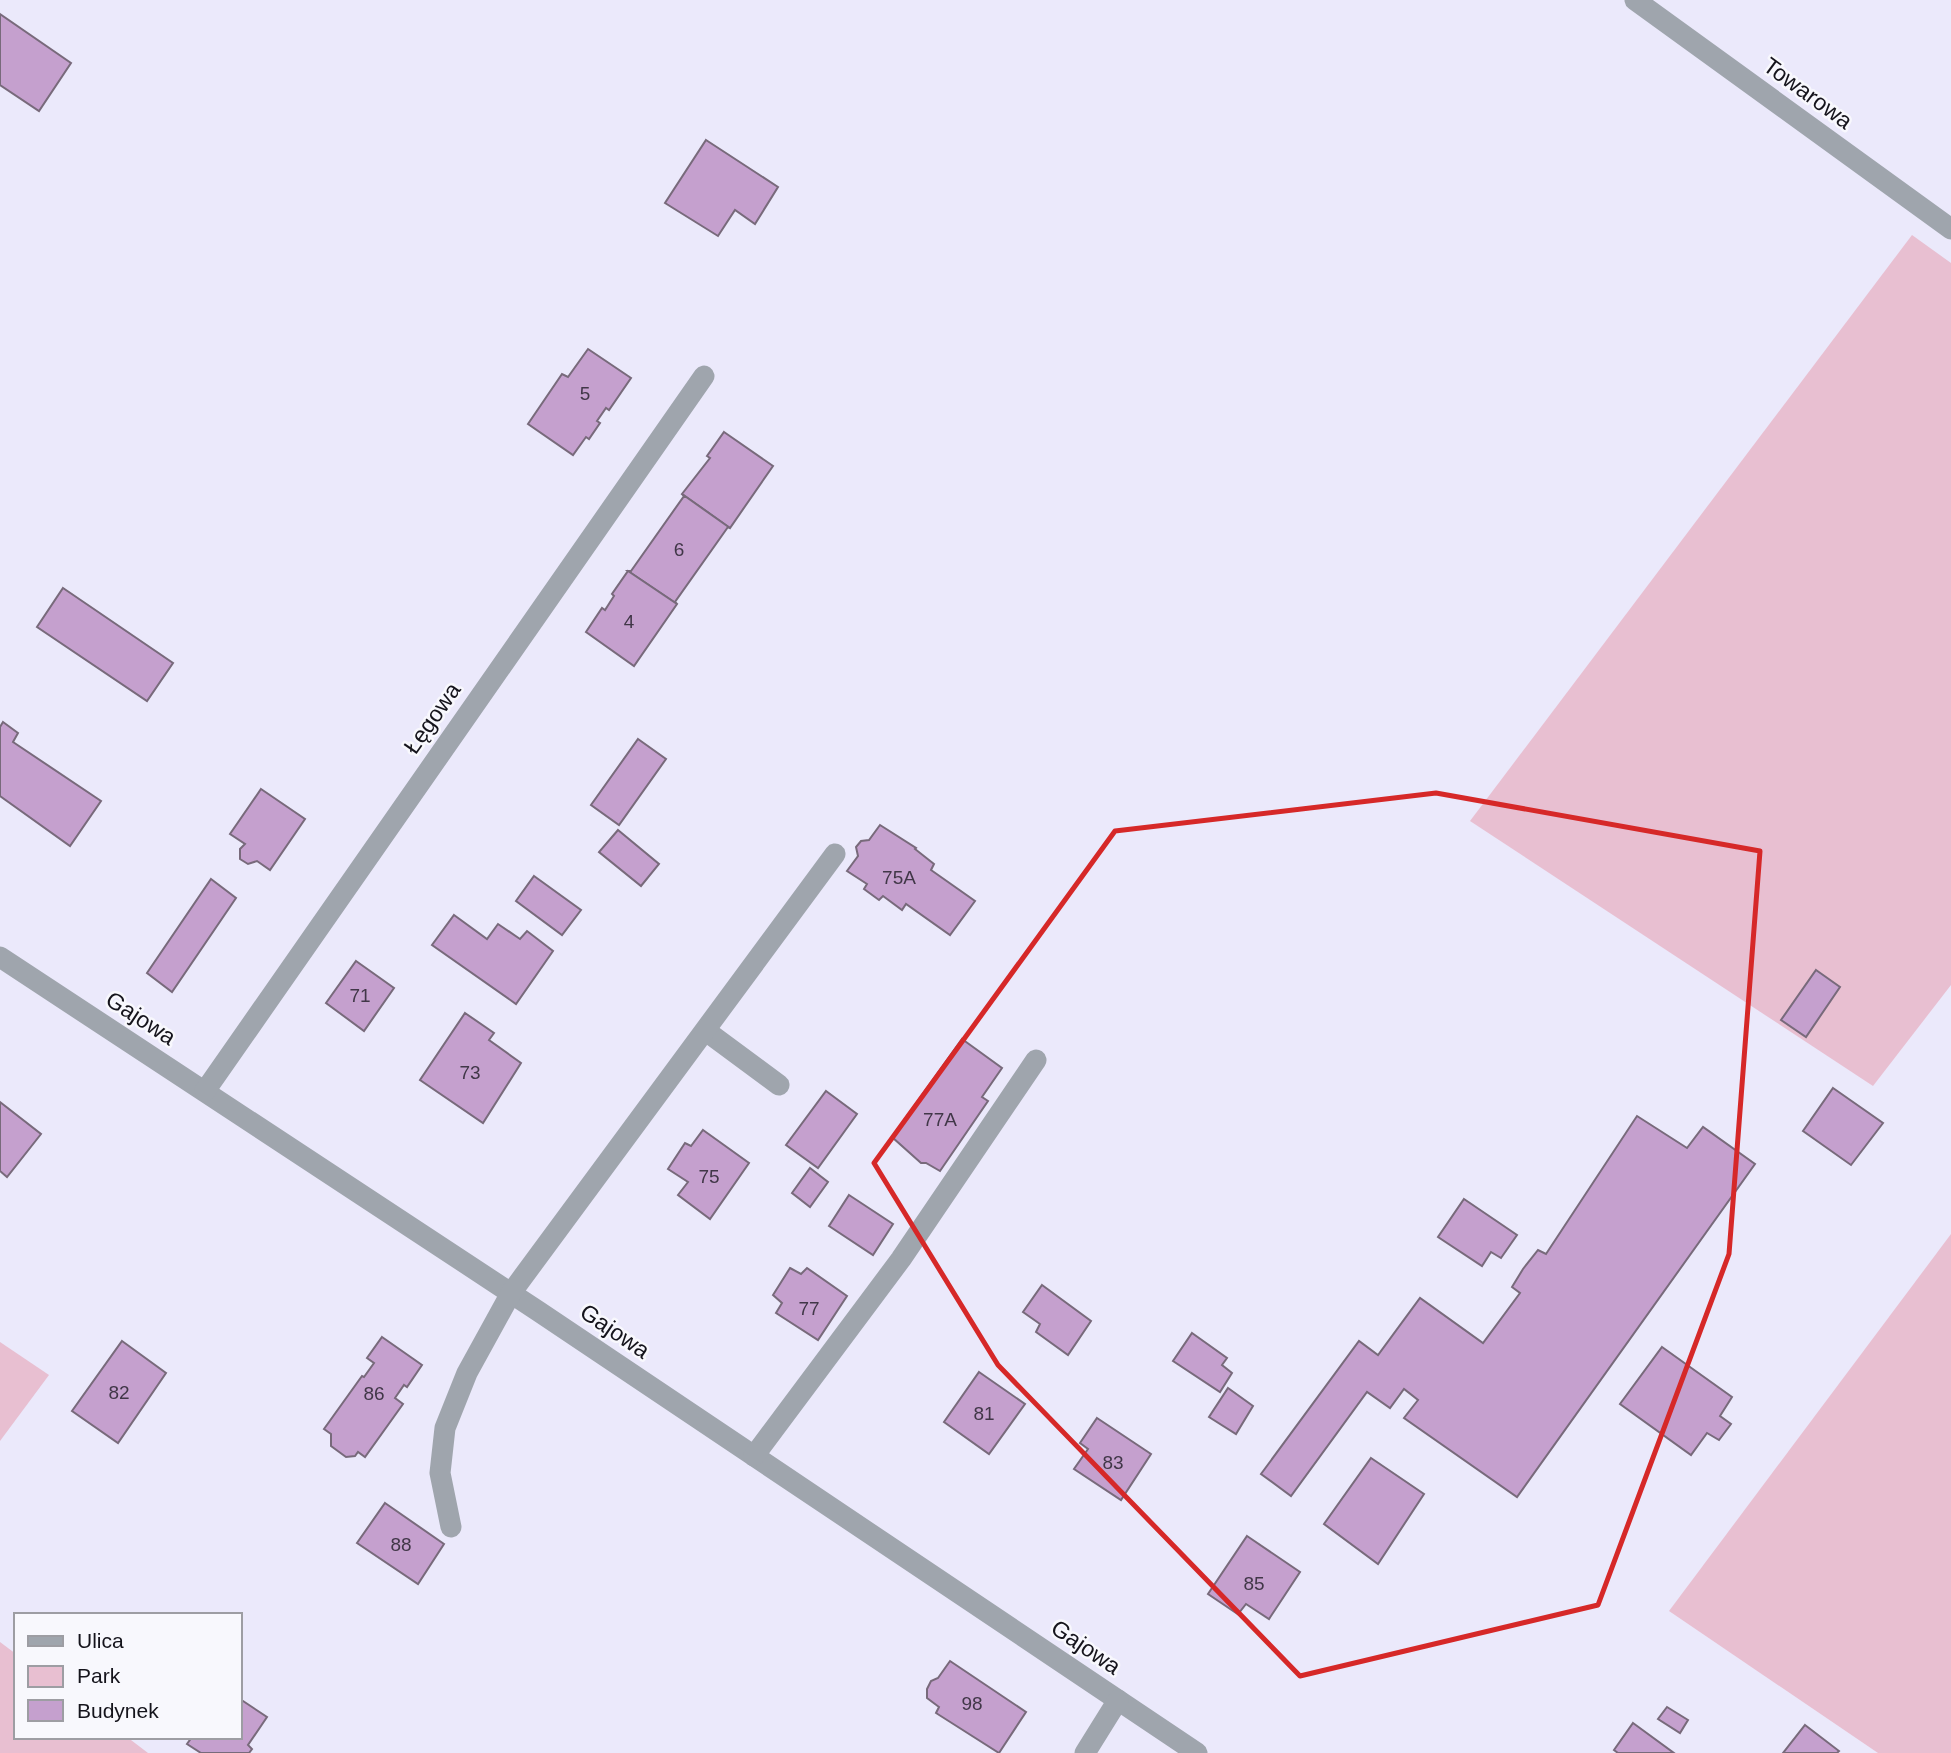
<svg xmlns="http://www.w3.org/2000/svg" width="1951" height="1753" viewBox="0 0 1951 1753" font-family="Helvetica,sans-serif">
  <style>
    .green { fill: #e8bfd1 }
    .building { fill: #c5a0ce; stroke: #786a7b; stroke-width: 2 }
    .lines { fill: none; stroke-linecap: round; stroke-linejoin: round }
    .minor { stroke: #9fa5ad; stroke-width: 21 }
    .marked { fill: none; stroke: #d62828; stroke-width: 5; stroke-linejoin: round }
    .labels { text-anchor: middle; stroke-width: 5; stroke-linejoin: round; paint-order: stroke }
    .number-label { font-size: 19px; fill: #413748 }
    .street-label { font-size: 23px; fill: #15141c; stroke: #f8f8fd }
  </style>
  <rect width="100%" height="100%" fill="#ebe9fb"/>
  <g class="green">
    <path d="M1912 235 1951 263V985L1873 1086 1470 821Z"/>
    <path d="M1951 1234V1753H1878L1669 1611Z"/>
    <path d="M0 1342 49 1375 0 1441Z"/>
    <path d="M0 1642 16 1654V1737H127L148 1753H0Z"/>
  </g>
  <g class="building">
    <path d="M0 14 71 63 39 111 0 85Z"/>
    <path d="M706 140 778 187 755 224 735 210 718 236 665 203Z"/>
    <path d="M588 349 631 378 609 410 606 408 597 421 600 423 589 439 586 437 573 455 528 424 562 374 568 377Z"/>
    <path d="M724 432 773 466 730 528 682 494 710 458 707 456Z"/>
    <path d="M682 494 730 528 728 527 675 602 677 604 628 571H631L684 496Z"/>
    <path d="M628 571 677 604 634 666 586 632 602 608 605 610 614 596 612 594Z"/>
    <path d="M63 588 173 663 147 701 37 627Z"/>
    <path d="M3 722 18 733 13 742 101 801 70 846 0 796V727Z"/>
    <path d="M638 739 666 759 619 825 591 805Z"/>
    <path d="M261 789 305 819 270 870 257 861 248 864 240 859V849L245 844 230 834Z"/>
    <path d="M880 825 916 848 915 849 934 864 931 870 975 901 950 935 906 904 902 910 883 896 879 900 864 889 867 884 847 871 858 856 856 847 861 841 869 840Z"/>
    <path d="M618 830 659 864 641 886 599 852Z"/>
    <path d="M534 876 581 910 562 935 516 901Z"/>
    <path d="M211 879 236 898 172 992 147 973Z"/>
    <path d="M454 915 487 939 498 924 520 939 527 931 553 951 516 1004 432 945Z"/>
    <path d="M356 961 394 988 364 1031 326 1003Z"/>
    <path d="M1816 970 1840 987 1806 1037 1781 1020Z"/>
    <path d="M465 1013 494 1033 489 1040 521 1063 483 1123 420 1080Z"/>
    <path d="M962 1039 1002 1068 982 1097 988 1101 940 1171 926 1163H921L892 1137Z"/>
    <path d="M1833 1088 1883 1123 1851 1165 1803 1131Z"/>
    <path d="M826 1091 857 1114 818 1168 786 1145Z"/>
    <path d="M0 1102 41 1134 7 1177 0 1171Z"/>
    <path d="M1637 1116 1687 1148 1703 1127 1755 1164 1517 1497 1404 1418 1418 1400 1404 1389 1390 1408 1367 1392 1291 1496 1261 1474 1359 1341 1378 1355 1420 1298 1483 1343 1520 1293 1512 1287 1523 1269 1538 1250 1546 1254Z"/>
    <path d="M703 1130 749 1163 710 1219 678 1195 688 1182 668 1169 685 1143 691 1146Z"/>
    <path d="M810 1168 828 1182 810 1207 792 1193Z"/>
    <path d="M849 1195 893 1224 873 1255 829 1226Z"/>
    <path d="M1464 1199 1517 1235 1501 1258 1491 1252 1482 1266 1438 1237Z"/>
    <path d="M790 1268 801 1274 807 1268 847 1296 818 1340 776 1313 782 1303 773 1295Z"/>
    <path d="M1042 1285 1091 1321 1068 1355 1036 1332 1040 1324 1023 1312Z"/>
    <path d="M1192 1333 1227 1358 1222 1365 1232 1373 1220 1392 1173 1361Z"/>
    <path d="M382 1337 422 1365 407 1387 404 1385 395 1398 403 1404 365 1457 358 1452 355 1456 346 1457 331 1446V1434L324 1429 362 1376 364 1377 374 1363 367 1358Z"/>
    <path d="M122 1341 166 1373 118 1443 72 1411Z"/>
    <path d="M1662 1347 1732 1397 1720 1416 1731 1424 1719 1440 1707 1433 1691 1455 1620 1404Z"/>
    <path d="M979 1372 1025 1404 989 1454 944 1422Z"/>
    <path d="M1228 1388 1253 1406 1236 1434 1209 1417Z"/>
    <path d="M1097 1418 1151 1454 1121 1500 1074 1469 1088 1449 1080 1443Z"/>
    <path d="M1371 1458 1424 1494 1378 1564 1324 1524Z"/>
    <path d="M385 1503 444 1544 418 1584 357 1543Z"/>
    <path d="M1247 1536 1300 1572 1269 1619 1246 1604 1239 1613 1242 1617 1208 1594Z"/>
    <path d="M950 1661 1026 1712 999 1753 936 1713 939 1707 927 1698V1689L931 1681 938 1678Z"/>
    <path d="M240 1699 267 1717 248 1745 252 1749 249 1753H201L187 1744 192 1737H240Z"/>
    <path d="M1667 1707 1688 1720 1680 1733 1658 1719Z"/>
    <path d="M1633 1723 1674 1753H1618L1614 1750Z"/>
    <path d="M1805 1725 1839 1751 1837 1753H1783Z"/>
  </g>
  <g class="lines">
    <g class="minor">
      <path d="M1635 0 1951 229"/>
      <path d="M0 957 538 1311 1197 1753"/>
      <path d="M706 1031 779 1085"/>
      <path d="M205 1091 704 376"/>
      <path d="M754 1456 901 1259 1036 1060"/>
      <path d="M451 1527 440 1473 445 1428 467 1373 511 1293 835 854"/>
      <path d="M1085 1753 1118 1700"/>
    </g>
  </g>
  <path class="marked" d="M1436 793 1760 851 1729 1254 1598 1605 1300 1676 998 1365 874 1163 1115 831Z"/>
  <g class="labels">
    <g class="number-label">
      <text x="585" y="400">5</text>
      <text x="679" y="556">6</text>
      <text x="629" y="628">4</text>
      <text x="899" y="884">75A</text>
      <text x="360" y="1002">71</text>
      <text x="470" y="1079">73</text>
      <text x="940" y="1126">77A</text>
      <text x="709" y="1183">75</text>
      <text x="809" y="1315">77</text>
      <text x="119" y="1399">82</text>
      <text x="374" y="1400">86</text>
      <text x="984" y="1420">81</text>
      <text x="1113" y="1469">83</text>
      <text x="401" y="1551">88</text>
      <text x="1254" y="1590">85</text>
      <text x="972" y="1710">98</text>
    </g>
    <g class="street-label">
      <text transform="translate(1808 93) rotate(36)" y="8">Towarowa</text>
      <text transform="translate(432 718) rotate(-55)" y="8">Łęgowa</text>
      <text transform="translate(141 1018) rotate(33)" y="8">Gajowa</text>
      <text transform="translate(615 1331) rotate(34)" y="8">Gajowa</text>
      <text transform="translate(1086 1647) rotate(34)" y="8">Gajowa</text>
    </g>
  </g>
  <rect x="14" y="1613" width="228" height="126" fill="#f8f8fd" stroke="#9d9da3" stroke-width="2"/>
  <rect x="28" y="1636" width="35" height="10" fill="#9fa5ad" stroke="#9d9da3" stroke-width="2"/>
  <text x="77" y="1648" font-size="21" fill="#15141c">Ulica</text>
  <rect x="28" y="1666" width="35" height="21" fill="#e8bfd1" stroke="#9d9da3" stroke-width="2"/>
  <text x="77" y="1683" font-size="21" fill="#15141c">Park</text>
  <rect x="28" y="1700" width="35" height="21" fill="#c5a0ce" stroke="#9d9da3" stroke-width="2"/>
  <text x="77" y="1718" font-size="21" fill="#15141c">Budynek</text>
</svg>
